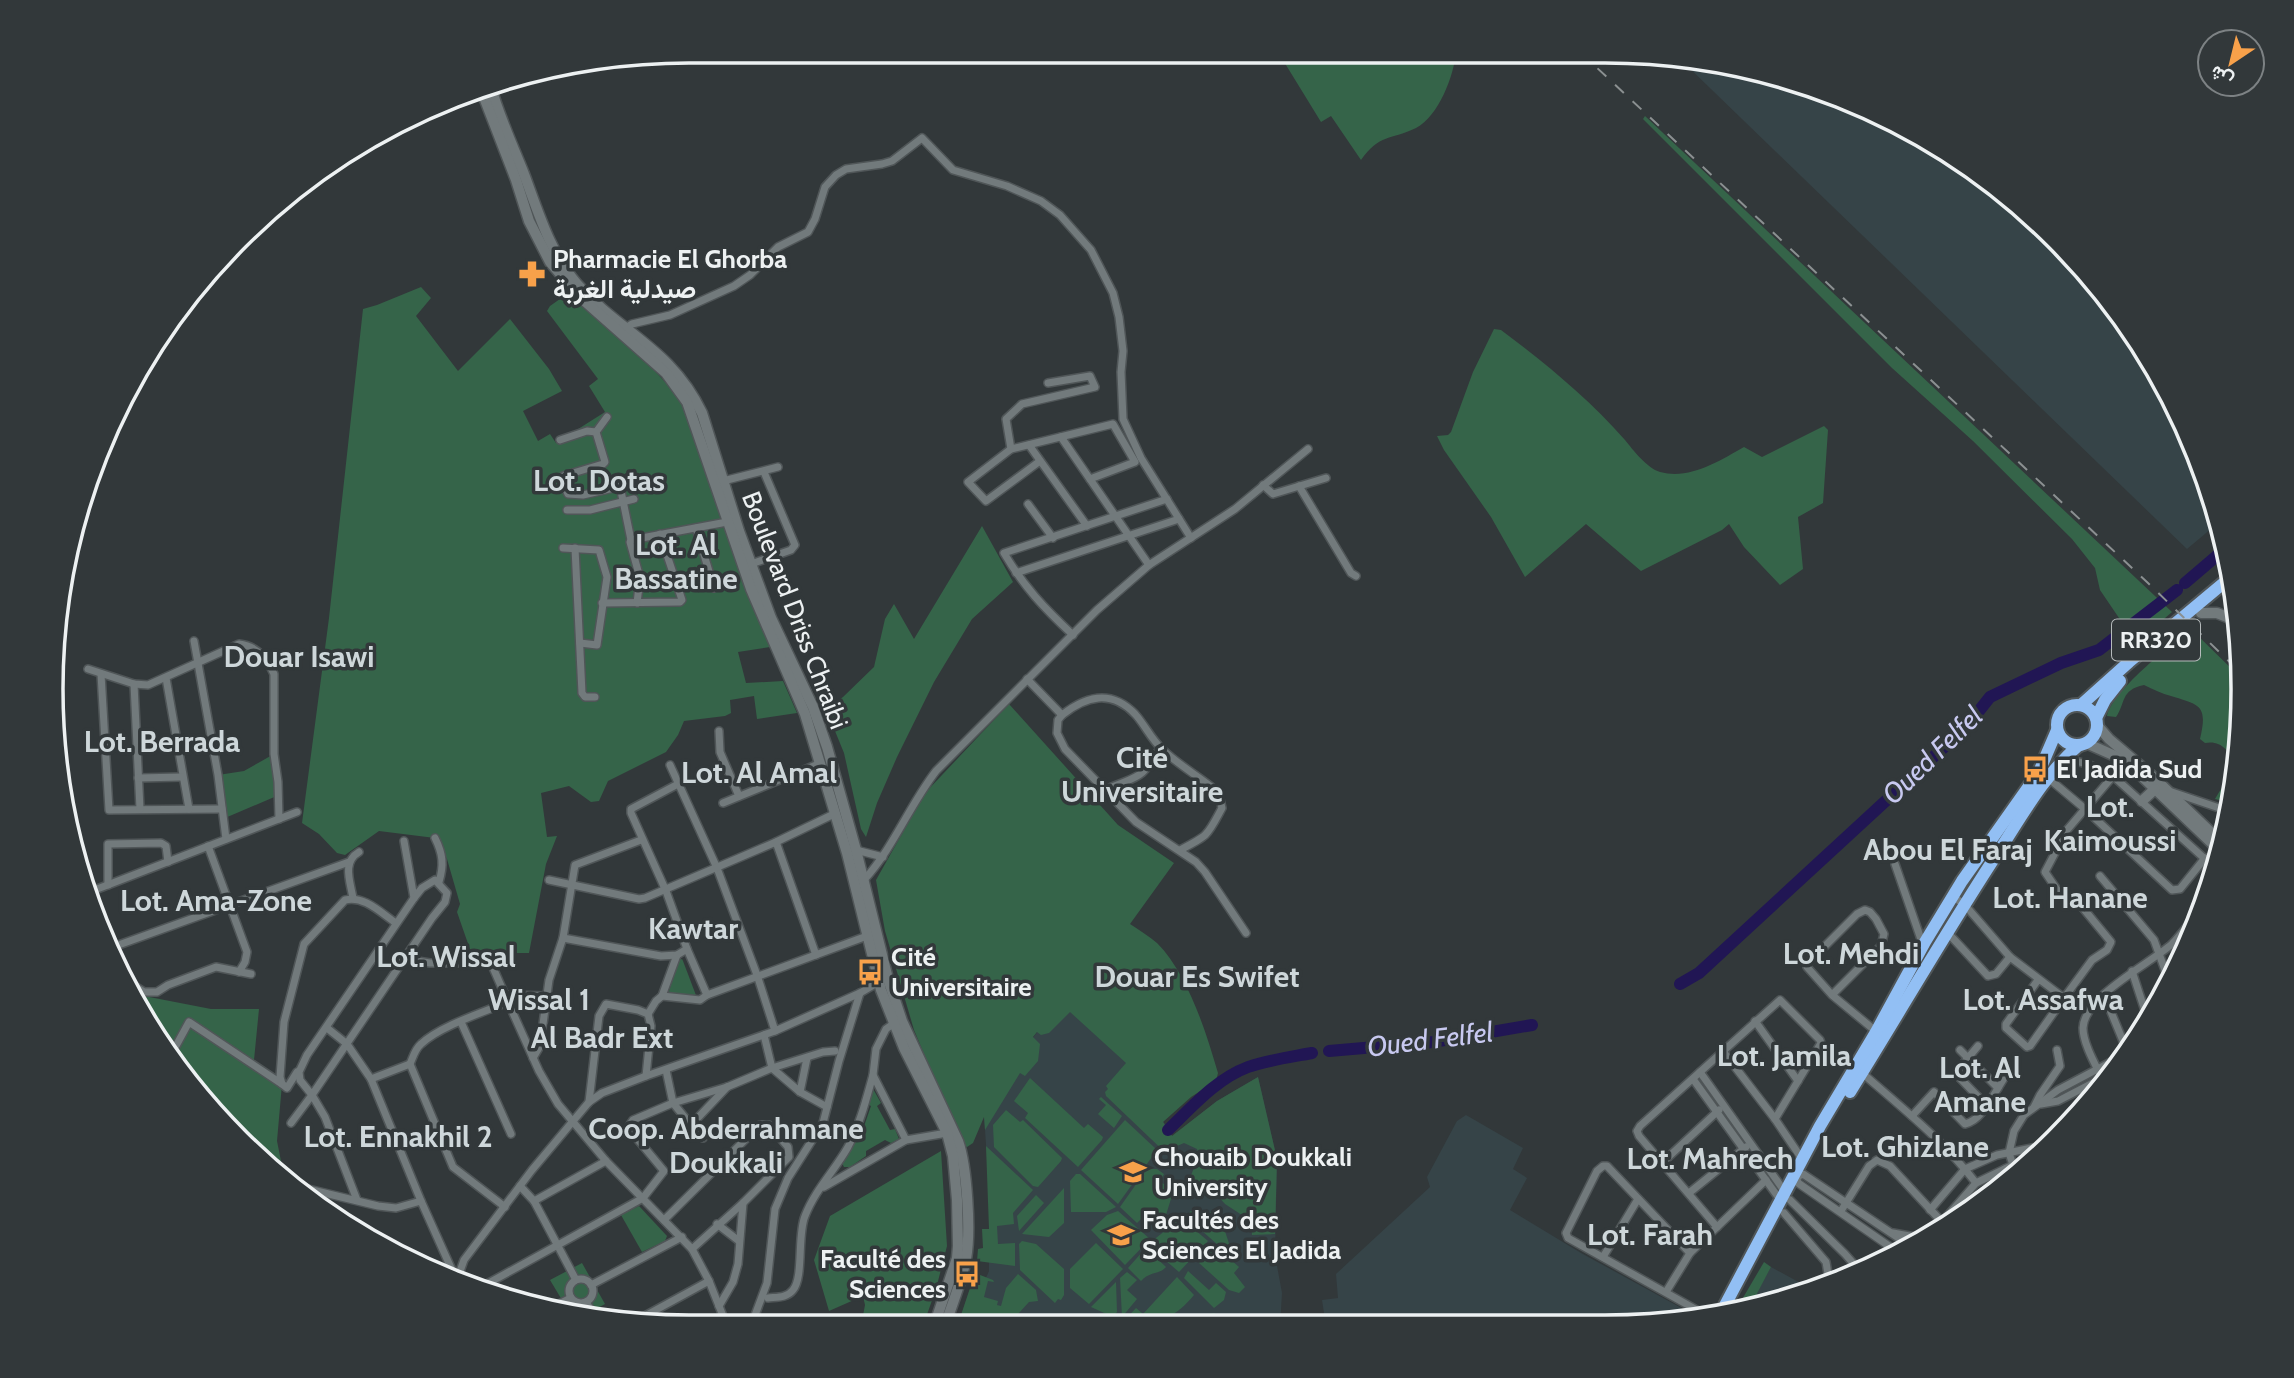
<svg xmlns="http://www.w3.org/2000/svg" width="2294" height="1378" viewBox="0 0 2294 1378" font-family="Cabin,Vazirmatn,sans-serif">
  <style>
    .built { fill: #364448 }
    .green { fill: #356449 }
    .lines { fill: none; stroke-linecap: round; stroke-linejoin: round }
    .river { stroke: #211654; stroke-width: 12 }
    .street-casing { stroke: #505658; stroke-width: 10 }
    .secondary-casing { stroke: #505658; stroke-width: 13 }
    .highway-casing { stroke: #505658; stroke-width: 16 }
    .street { stroke: #727a7c; stroke-width: 7 }
    .secondary { stroke: #727a7c; stroke-width: 10 }
    .highway { stroke: #92bff4; stroke-width: 12 }
    .rail { stroke: #8b9091; stroke-width: 2; stroke-dasharray: 12 12; stroke-linecap: butt }
    .labels { text-anchor: middle; stroke-width: 7; stroke-linejoin: round; paint-order: stroke }
    .shield { fill: #32383a; stroke: #b5babb; stroke-width: 2 }
    .shield-label { font-size: 24px; font-weight: bold; fill: #edf1f2 }
    .poi-label { font-size: 26px; font-weight: bold; fill: #edf1f2; stroke: #32383a; text-anchor: start }
    .street-label { font-size: 26px; fill: #edf1f2; stroke: #32383a }
    .water-label { font-size: 28px; font-style: italic; fill: #c8c9f0; stroke: #32383a }
    .quarter-label { font-size: 30px; font-weight: bold; fill: #ced7da; stroke: #32383a }
    .rim { fill: none; stroke: #edf1f2; stroke-width: 3.5 }
  </style>
  <rect width="100%" height="100%" fill="#32383a"/>
  <g class="built">
    <path d="M1680 59 1811 85 1960 159 2057 238 2136 335 2195 445 2218 523 2187 549Z"/>
    <path d="M1066 992 1103 1020 1172 1136 1217 1101 1258 1077 1277 1159 1275 1255 1282 1293 1280 1326H965L989 1271V1189L984 1115 1017 1060Z"/>
    <path d="M1466 1115 1523 1148 1513 1169 1527 1178 1510 1210 1581 1253 1696 1316 1647 1326H1326L1322 1300 1338 1298 1336 1274 1430 1187 1427 1177 1457 1121Z"/>
    <path d="M1771 1267 1815 1291 1750 1305Z"/>
  </g>
  <g class="green">
    <path d="M1278 52H1456C1454 75 1439 116 1416 128 1391 140 1379 134 1361 160L1331 116 1321 122Z"/>
    <path d="M1645 116 2172 612 2136 643 2100 590 2095 568 2072 539 1973 441 1892 368 1643 119Z"/>
    <path d="M421 287 431 298 416 316 458 371 510 319 549 369 562 391 523 411 538 441 550 434 556 443 605 412 589 386 598 379 547 311 550 306 567 294C610 331 656 363 687 411L750 598 770 647 738 652 746 683 783 681 797 713 757 719 754 696 730 700 731 713 725 716 684 721 678 735 666 752 608 781 599 801 591 802 569 786 541 793 547 837 557 836 546 864 529 953H498L493 957 473 958 457 912 460 904 447 859 435 838 379 831 345 855 337 853 319 834 302 823 329 618 363 309 377 305Z"/>
    <path d="M1494 329 1501 330C1545 363 1588 398 1625 440 1633 450 1647 468 1660 472 1690 480 1719 461 1744 447L1762 457 1824 426 1828 430 1823 503 1798 517 1803 569 1780 585 1744 547 1729 524 1722 530 1641 571 1586 524 1525 577 1491 517 1444 450 1437 436 1448 435 1451 432 1473 372Z"/>
    <path d="M982 526 1013 582 972 619 934 682 897 757 877 803 866 837 861 829 844 753 826 709 843 697 874 667 885 619 894 604 914 639Z"/>
    <path d="M2191 629 2242 679 2243 689 2232 803 2215 799C2220 790 2227 781 2230 772 2236 755 2222 739 2205 743L2200 739C2208 705 2200 705 2171 696 2162 694 2153 689 2144 685 2120 690 2126 703 2116 717L2107 716C2112 691 2170 646 2191 629Z"/>
    <path d="M55 661 75 822 76 844 51 689Z"/>
    <path d="M1009 704 1118 825 1174 863 1130 924C1139 930 1149 936 1157 943 1188 974 1206 1032 1218 1073L1216 1081 1191 1097 1163 1122 1172 1136 1217 1101 1258 1077 1277 1159 1275 1234 1252 1235 1251 1221 1225 1204 1208 1185 1188 1183 1199 1155 1197 1149 1184 1143 1177 1146 1172 1159 1106 1096 1105 1092 1108 1089 1106 1086 1126 1063 1070 1012 1049 1033 1041 1035 1037 1032 1033 1037 1040 1044 1038 1061 1025 1076 1020 1073 985 1130 984 1117 973 1143 967 1147 964 1145 956 1130 914 1030 885 931 876 880 925 793Z"/>
    <path d="M274 754 279 795 225 818 218 775 244 771Z"/>
    <path d="M682 959 683 961 697 998 668 994 679 960Z"/>
    <path d="M139 995 211 1009H259L254 1060 282 1084 277 1141 283 1171 182 1077Z"/>
    <path d="M1030 1078 1084 1128 1088 1124 1103 1137 1102 1140 1078 1167 1025 1118 1028 1113 1014 1101Z"/>
    <path d="M872 1087 881 1103 877 1106 890 1130 895 1129 899 1139 891 1143 885 1140 866 1151V1156L850 1167H844L841 1161 858 1132H862L871 1106 867 1104Z"/>
    <path d="M1101 1097 1122 1116 1114 1128 1098 1114 1106 1105 1099 1099Z"/>
    <path d="M1006 1110 1020 1122 1023 1120 1062 1158 1061 1161 1038 1187 1033 1186 994 1147 993 1125Z"/>
    <path d="M1125 1120 1157 1150 1118 1204 1081 1170Z"/>
    <path d="M986 1146 1033 1190 1013 1213 1014 1224 997 1226 998 1244 1015 1243V1266L977 1261 978 1249 983 1248 982 1229H989Z"/>
    <path d="M941 1151 947 1246 936 1289 923 1326H861L865 1305 863 1296 829 1311 814 1260 830 1216Z"/>
    <path d="M1150 1169H1157L1164 1174 1160 1182 1174 1189 1162 1228 1149 1211 1137 1223 1120 1207 1144 1173Z"/>
    <path d="M1076 1174H1080L1116 1207 1106 1212H1071L1070 1181Z"/>
    <path d="M1064 1188V1223L1049 1237 1022 1234Z"/>
    <path d="M1036 1195 1044 1203 1019 1231 1017 1216Z"/>
    <path d="M639 1206 667 1236 665 1241 642 1252 621 1215Z"/>
    <path d="M1118 1211 1150 1239 1125 1265 1091 1230 1107 1215Z"/>
    <path d="M1191 1211 1204 1218 1212 1211 1208 1221 1225 1231 1234 1259 1185 1216Z"/>
    <path d="M1181 1218 1208 1241 1179 1272 1150 1247 1156 1238Z"/>
    <path d="M1022 1241 1036 1244 1064 1269V1295L1061 1300 1058 1299 1055 1303 1020 1270 1019 1244Z"/>
    <path d="M1096 1243 1123 1269 1089 1304 1070 1288V1269Z"/>
    <path d="M1214 1245 1239 1267 1234 1273 1245 1287 1239 1293 1229 1290 1199 1263Z"/>
    <path d="M1144 1250 1149 1251 1166 1267C1159 1275 1150 1271 1141 1281L1128 1268Z"/>
    <path d="M1764 1262 1771 1267 1752 1303 1750 1305 1737 1308Z"/>
    <path d="M582 1263 605 1304 587 1314 568 1310 550 1280Z"/>
    <path d="M1188 1271 1209 1290 1216 1283 1226 1292 1224 1300 1214 1308 1184 1278Z"/>
    <path d="M1127 1272 1137 1280 1127 1290 1137 1299 1122 1317 1120 1278Z"/>
    <path d="M975 1273 993 1280 994 1282 988 1281 984 1297 998 1301 997 1305 1001 1306 1006 1288 1018 1274 1036 1290 1038 1301 1029 1302 1007 1326H972L974 1321 961 1315Z"/>
    <path d="M1177 1277 1194 1295C1173 1320 1156 1326 1123 1322L1136 1308 1143 1314Z"/>
    <path d="M1116 1282 1117 1312 1113 1317 1091 1307Z"/>
    <path d="M1214 1313 1233 1324H1249L1246 1326 1157 1325Z"/>
  </g>
  <g class="lines">
    <g class="river">
      <path d="M2185 583 2226 548"/>
      <path d="M1680 984 1699 973 1967 726 1990 697 2061 663 2099 650 2177 590"/>
      <path d="M1329 1051 1433 1042 1532 1025"/>
      <path d="M1168 1130C1192 1107 1216 1079 1248 1067 1268 1060 1291 1057 1312 1053"/>
    </g>
    <g class="street-casing">
      <g id="street">
        <path d="M626 328 632 324 670 315 734 286 750 275 778 247 808 232 815 219 825 187 836 175 846 169 882 164 892 161 922 138 953 170 1007 186 1041 201 1060 215 1091 250 1113 293 1119 317 1123 351 1121 372 1123 419 1141 458 1191 538"/>
        <path d="M607 417 596 432 605 462 603 464 563 476 561 479 568 494 583 495 631 484"/>
        <path d="M1061 437 1149 565"/>
        <path d="M560 440 587 431 596 432"/>
        <path d="M1029 445 1087 526"/>
        <path d="M1011 449 1006 419 1022 404 1095 387 1090 376 1048 383"/>
        <path d="M1040 461 986 501 968 482 1011 449 1113 424 1135 462 1090 479"/>
        <path d="M723 481 778 467"/>
        <path d="M1263 485 1273 494 1326 478"/>
        <path d="M620 486 631 540"/>
        <path d="M1299 486 1351 573 1356 576"/>
        <path d="M1028 504 1053 538"/>
        <path d="M567 510H590L634 499"/>
        <path d="M696 528 714 588"/>
        <path d="M563 548 599 550 607 577 597 645 580 643"/>
        <path d="M575 548 582 693 585 697H595"/>
        <path d="M751 564 791 550 795 545 764 472"/>
        <path d="M1016 573 1179 519"/>
        <path d="M676 580 711 576"/>
        <path d="M602 603 680 602 682 600 660 534"/>
        <path d="M637 603 640 578 630 542 631 540 727 522"/>
        <path d="M1073 635C1044 608 1024 587 1004 553L1167 499"/>
        <path d="M194 641 218 775 226 839"/>
        <path d="M88 669 134 684 148 685 239 644C257 646 267 658 274 674V754L278 782 279 819"/>
        <path d="M101 674 109 810 222 809"/>
        <path d="M166 678 189 809"/>
        <path d="M1027 679 1062 715 1058 720 1057 733 1065 749 1136 822 1196 862 1205 872 1246 933"/>
        <path d="M134 684 140 809"/>
        <path d="M1062 715C1086 696 1111 689 1135 714 1145 725 1151 739 1162 749 1177 764 1197 775 1214 789L1219 795 1222 808C1207 836 1209 835 1180 850"/>
        <path d="M719 731 720 752 739 796"/>
        <path d="M136 748 176 745"/>
        <path d="M2065 758 2090 765 2113 776 2215 868"/>
        <path d="M670 765 717 868 757 975 775 1031"/>
        <path d="M2047 777 2085 809 2172 890 2180 889 2205 858"/>
        <path d="M138 778 182 777"/>
        <path d="M678 784 631 809V813L666 891 687 949"/>
        <path d="M1105 790C1138 775 1140 782 1160 748"/>
        <path d="M2172 792 2231 812"/>
        <path d="M723 803 821 763"/>
        <path d="M435 838C443 854 444 865 439 882"/>
        <path d="M404 841 414 898"/>
        <path d="M776 842 816 955"/>
        <path d="M208 846 247 952 245 962 239 972"/>
        <path d="M856 850 883 857"/>
        <path d="M1895 864 1923 945"/>
        <path d="M2100 876 2154 940 2169 981"/>
        <path d="M549 880 639 899 645 898 776 842 834 814"/>
        <path d="M864 880C894 847 909 806 936 771L1097 610 1149 565 1235 509 1308 449"/>
        <path d="M108 885V844L161 843 166 846 168 862"/>
        <path d="M92 891 297 812"/>
        <path d="M1952 896 1964 904 2010 957 2064 998 2030 1046 2027 1047 2006 1028V1024L2038 980"/>
        <path d="M353 898C350 881 342 862 359 852"/>
        <path d="M1947 932 1988 976 1996 974 2010 957"/>
        <path d="M563 938 661 956 677 955 687 949 707 995"/>
        <path d="M113 947 349 862"/>
        <path d="M404 959 430 963H491L508 1002"/>
        <path d="M2132 971 2148 1020"/>
        <path d="M133 985 144 992H157L168 985 216 967 251 974"/>
        <path d="M506 995 546 996"/>
        <path d="M1832 995 1881 946 1884 934 1876 919 1870 912 1865 910 1857 914 1808 963 1807 967 1832 995 1878 1033"/>
        <path d="M2104 995 2128 1053"/>
        <path d="M662 996 677 955"/>
        <path d="M2064 998 2092 960 2107 950 2111 942 2073 896 2062 897 2045 872 2067 830 2113 776"/>
        <path d="M648 1014 656 1001 662 996 700 1000 707 995 867 936"/>
        <path d="M1755 1021 1798 1081"/>
        <path d="M461 1022 511 1134"/>
        <path d="M893 1024 886 1029 876 1049 873 1075 906 1140"/>
        <path d="M327 1028 347 1044 371 1079 421 1201 456 1279"/>
        <path d="M764 1035 772 1068 800 1092 827 1107"/>
        <path d="M1978 1046 1957 1071 1956 1074 1987 1106"/>
        <path d="M1722 1050 1775 1119 1802 1159"/>
        <path d="M171 1055 189 1022 282 1084"/>
        <path d="M533 1058 540 1046 549 980 563 938 575 865 641 840"/>
        <path d="M410 1064C413 1057 415 1049 421 1044 440 1026 484 1012 508 1002L539 1071 558 1104 606 1161 692 1249 709 1281 727 1326"/>
        <path d="M666 1070 673 1103 691 1125 727 1087"/>
        <path d="M297 1072 287 1088 282 1084 280 1077 284 1022 304 944 345 900C364 895 381 913 396 923"/>
        <path d="M1700 1072 1785 1192"/>
        <path d="M1861 1072C1901 1107 1944 1141 1976 1183"/>
        <path d="M2102 1078C2095 1064 2083 1043 2083 1028 2084 996 2151 963 2172 944 2181 935 2188 925 2196 915L2201 912"/>
        <path d="M371 1079 410 1064 453 1167 505 1207"/>
        <path d="M1693 1079 1781 1201"/>
        <path d="M1998 1088 2006 1075"/>
        <path d="M800 1092 807 1058"/>
        <path d="M589 1102 599 1016 606 1004 638 1010 648 1014 651 1026 646 1076"/>
        <path d="M2041 1104 2058 1101 2108 1075"/>
        <path d="M2034 1107 2040 1095 2060 1066 2057 1050"/>
        <path d="M1912 1116 1934 1092 1965 1124C1980 1121 1990 1101 1998 1088L1960 1050"/>
        <path d="M291 1123 312 1095 432 918 445 902 447 893 435 880 422 888 414 898 307 1055 299 1072 300 1080 312 1095 325 1117 357 1200"/>
        <path d="M691 1125 703 1138"/>
        <path d="M1663 1162 1719 1110"/>
        <path d="M2013 1165 2009 1153 2014 1131 2024 1115 2058 1090 2126 1054"/>
        <path d="M2005 1169 2012 1179"/>
        <path d="M1796 1175 1798 1183 1899 1253"/>
        <path d="M1792 1179 1803 1174 1912 1247"/>
        <path d="M520 1186 534 1201 576 1280"/>
        <path d="M300 1187 378 1206 396 1208 421 1201"/>
        <path d="M824 1187 906 1140 947 1133"/>
        <path d="M1689 1193 1746 1147"/>
        <path d="M1790 1200 1845 1254 1860 1271"/>
        <path d="M534 1201 606 1161"/>
        <path d="M1930 1210 1965 1169 1997 1155 2047 1145"/>
        <path d="M1841 1211 1869 1166 1877 1160 1890 1166 1942 1222"/>
        <path d="M1784 1213 1826 1262 1828 1274 1845 1278"/>
        <path d="M664 1220 760 1125H769L788 1147 789 1157 743 1203 738 1264 733 1282 719 1306"/>
        <path d="M717 1224 739 1241"/>
        <path d="M1717 1227 1639 1136 1637 1131 1640 1126 1780 1000 1820 1040 1821 1043 1775 1119"/>
        <path d="M1893 1233 1915 1237 1925 1236"/>
        <path d="M1912 1247 1942 1222 1976 1183 2013 1165 2034 1159"/>
        <path d="M692 1249 743 1203"/>
        <path d="M1690 1253 1607 1166H1603L1597 1171 1566 1233 1568 1238 1704 1314"/>
        <path d="M1603 1257 1638 1199"/>
        <circle cx="581" cy="1291" r="12"/>
        <path d="M457 1280 464 1260 532 1170 589 1102 602 1093 646 1076 775 1031 860 993 882 980"/>
        <path d="M591 1285 682 1237"/>
        <path d="M476 1290 643 1198 664 1171 629 1129V1126L633 1120 673 1103 727 1087 772 1068 823 1052 835 1051"/>
        <path d="M1666 1292 1690 1253 1766 1180"/>
        <path d="M768 1298C777 1297 787 1298 793 1290 804 1277 797 1235 805 1216 815 1190 835 1170 848 1147 860 1124 866 1100 873 1075"/>
        <path d="M586 1302 594 1315"/>
        <path d="M553 1307 571 1298"/>
        <path d="M632 1323 709 1281"/>
        <path d="M751 1326 767 1283 775 1209 788 1178 823 1123 839 1061 860 993"/>
      </g>
    </g>
    <g class="secondary-casing">
      <g id="secondary">
        <path d="M490 84C498 114 512 144 524 174 538 211 550 253 577 284 620 333 671 348 702 413L739 531 771 618 813 707 827 747 856 850 888 979 902 1021 958 1141C967 1167 971 1231 966 1259 962 1281 952 1304 945 1326"/>
        <path d="M480 87 516 180 529 221 550 262 580 297 666 373 687 402 751 589 805 714 847 853 881 990 904 1048 947 1133 953 1156 957 1200 958 1246 957 1258 934 1326"/>
        <path d="M2201 613H2217L2237 621"/>
        <path d="M2097 725 2109 739 2149 773 2222 843"/>
        <path d="M2086 743 2113 755 2130 765 2220 851"/>
        <path d="M2142 801 2155 789"/>
      </g>
    </g>
    <g class="highway-casing">
      <g id="highway">
        <circle cx="2077" cy="725" r="20"/>
        <path d="M2081 705 2129 662 2232 576"/>
        <path d="M2096 718 2105 700 2120 681"/>
        <path d="M1850 1092C1900 1012 1947 930 1999 851 2023 814 2045 774 2079 745"/>
        <path d="M1722 1311 1820 1126 1876 1032 1925 942 1962 881 2039 772 2057 730"/>
      </g>
    </g>
    <use href="#street" class="street"/>
    <use href="#secondary" class="secondary"/>
    <use href="#highway" class="highway"/>
    <path class="rail" d="M1580 52 2148 583 2242 674"/>
  </g>
  <defs>
    <g id="pharmacy-bare" transform="scale(2.1)"><path d="M-2-6h4v4h4v4h-4v4h-4v-4h-4v-4h4Z" fill="#f8a14a" stroke="#32383a" stroke-width="2.5" paint-order="stroke"/></g>
    <g id="bus-bare" transform="scale(2.1)"><path d="M-5-6H5V4H4V6H2V4H-2V6H-4V4H-5ZM-3.5-4V0h7V-4ZM-3.5 1.2v1.5H-2V1.2ZM2 1.2v1.5H3.5V1.2Z" fill="#f8a14a" stroke="#32383a" stroke-width="2.5" paint-order="stroke"/></g>
    <g id="university-bare" transform="scale(2.1)"><path d="M0-5L7-2L0 1L-7-2ZM-4 1L0 2.5L4 1V4Q0 6-4 4Z" fill="#f8a14a" stroke="#32383a" stroke-width="2.5" paint-order="stroke"/></g>
  </defs>
  <g fill-rule="evenodd">
    <use href="#pharmacy-bare" x="532" y="274"/>
    <use href="#bus-bare" x="2035" y="769"/>
    <use href="#bus-bare" x="870" y="972"/>
    <use href="#university-bare" x="1133" y="1172"/>
    <use href="#university-bare" x="1121" y="1235"/>
    <use href="#bus-bare" x="967" y="1274"/>
  </g>
  <g class="labels">
    <rect class="shield" x="2112" y="619.5" width="88" height="41" rx="5"/>
    <g class="shield-label">
      <text x="2156" y="648">RR320</text>
    </g>
    <g class="poi-label">
      <text x="553" y="268">Pharmacie El Ghorba<tspan x="553" dy="30">صيدلية الغربة</tspan></text>
      <text x="2056" y="778">El Jadida Sud</text>
      <text x="891" y="966">Cité<tspan x="891" dy="30">Universitaire</tspan></text>
      <text x="1154" y="1166">Chouaib Doukkali<tspan x="1154" dy="30">University</tspan></text>
      <text x="1142" y="1229">Facultés des<tspan x="1142" dy="30">Sciences El Jadida</tspan></text>
      <text x="946" y="1268" text-anchor="end">Faculté des<tspan x="946" dy="30">Sciences</tspan></text>
    </g>
    <g class="street-label">
      <text transform="translate(795 610) rotate(69)" y="9">Boulevard Driss Chraibi</text>
    </g>
    <g class="water-label">
      <text transform="translate(1932 755) rotate(-44)" y="10">Oued Felfel</text>
      <text transform="translate(1430 1039) rotate(-7)" y="10">Oued Felfel</text>
    </g>
    <g class="quarter-label">
      <text x="599" y="491">Lot. Dotas</text>
      <text x="676" y="555">Lot. Al<tspan x="676" dy="34">Bassatine</tspan></text>
      <text x="299" y="667">Douar Isawi</text>
      <text x="162" y="752">Lot. Berrada</text>
      <text x="1142" y="768">Cité<tspan x="1142" dy="34">Universitaire</tspan></text>
      <text x="759" y="783">Lot. Al Amal</text>
      <text x="2110" y="817">Lot.<tspan x="2110" dy="34">Kaimoussi</tspan></text>
      <text x="1948" y="860">Abou El Faraj</text>
      <text x="2070" y="908">Lot. Hanane</text>
      <text x="216" y="911">Lot. Ama-Zone</text>
      <text x="693" y="939">Kawtar</text>
      <text x="1851" y="964">Lot. Mehdi</text>
      <text x="446" y="967">Lot. Wissal</text>
      <text x="1197" y="987">Douar Es Swifet</text>
      <text x="539" y="1010">Wissal 1</text>
      <text x="2043" y="1010">Lot. Assafwa</text>
      <text x="602" y="1048">Al Badr Ext</text>
      <text x="1784" y="1066">Lot. Jamila</text>
      <text x="1980" y="1078">Lot. Al<tspan x="1980" dy="34">Amane</tspan></text>
      <text x="726" y="1139">Coop. Abderrahmane<tspan x="726" dy="34">Doukkali</tspan></text>
      <text x="398" y="1147">Lot. Ennakhil 2</text>
      <text x="1905" y="1157">Lot. Ghizlane</text>
      <text x="1710" y="1169">Lot. Mahrech</text>
      <text x="1650" y="1245">Lot. Farah</text>
    </g>
  </g>
  <path d="M0 0H2294V1378H0ZM689 63H1605A626 626 0 0 1 2231 689V689A626 626 0 0 1 1605 1315H689A626 626 0 0 1 63 689V689A626 626 0 0 1 689 63Z" fill="#32383a" fill-rule="evenodd"/>
  <path class="rim" d="M689 63H1605A626 626 0 0 1 2231 689V689A626 626 0 0 1 1605 1315H689A626 626 0 0 1 63 689V689A626 626 0 0 1 689 63Z"/>
  <g transform="translate(2231 63) rotate(215)"><circle r="33" fill="#32383a" stroke="#7d8284" stroke-width="2"/>
  <path d="M0-5L12 26L0 18L-12 26Z" fill="#f8a14a"/>
  <text y="-10" font-size="19" font-weight="bold" text-anchor="middle" fill="#edf1f2">ش</text>
  </g>
</svg>
